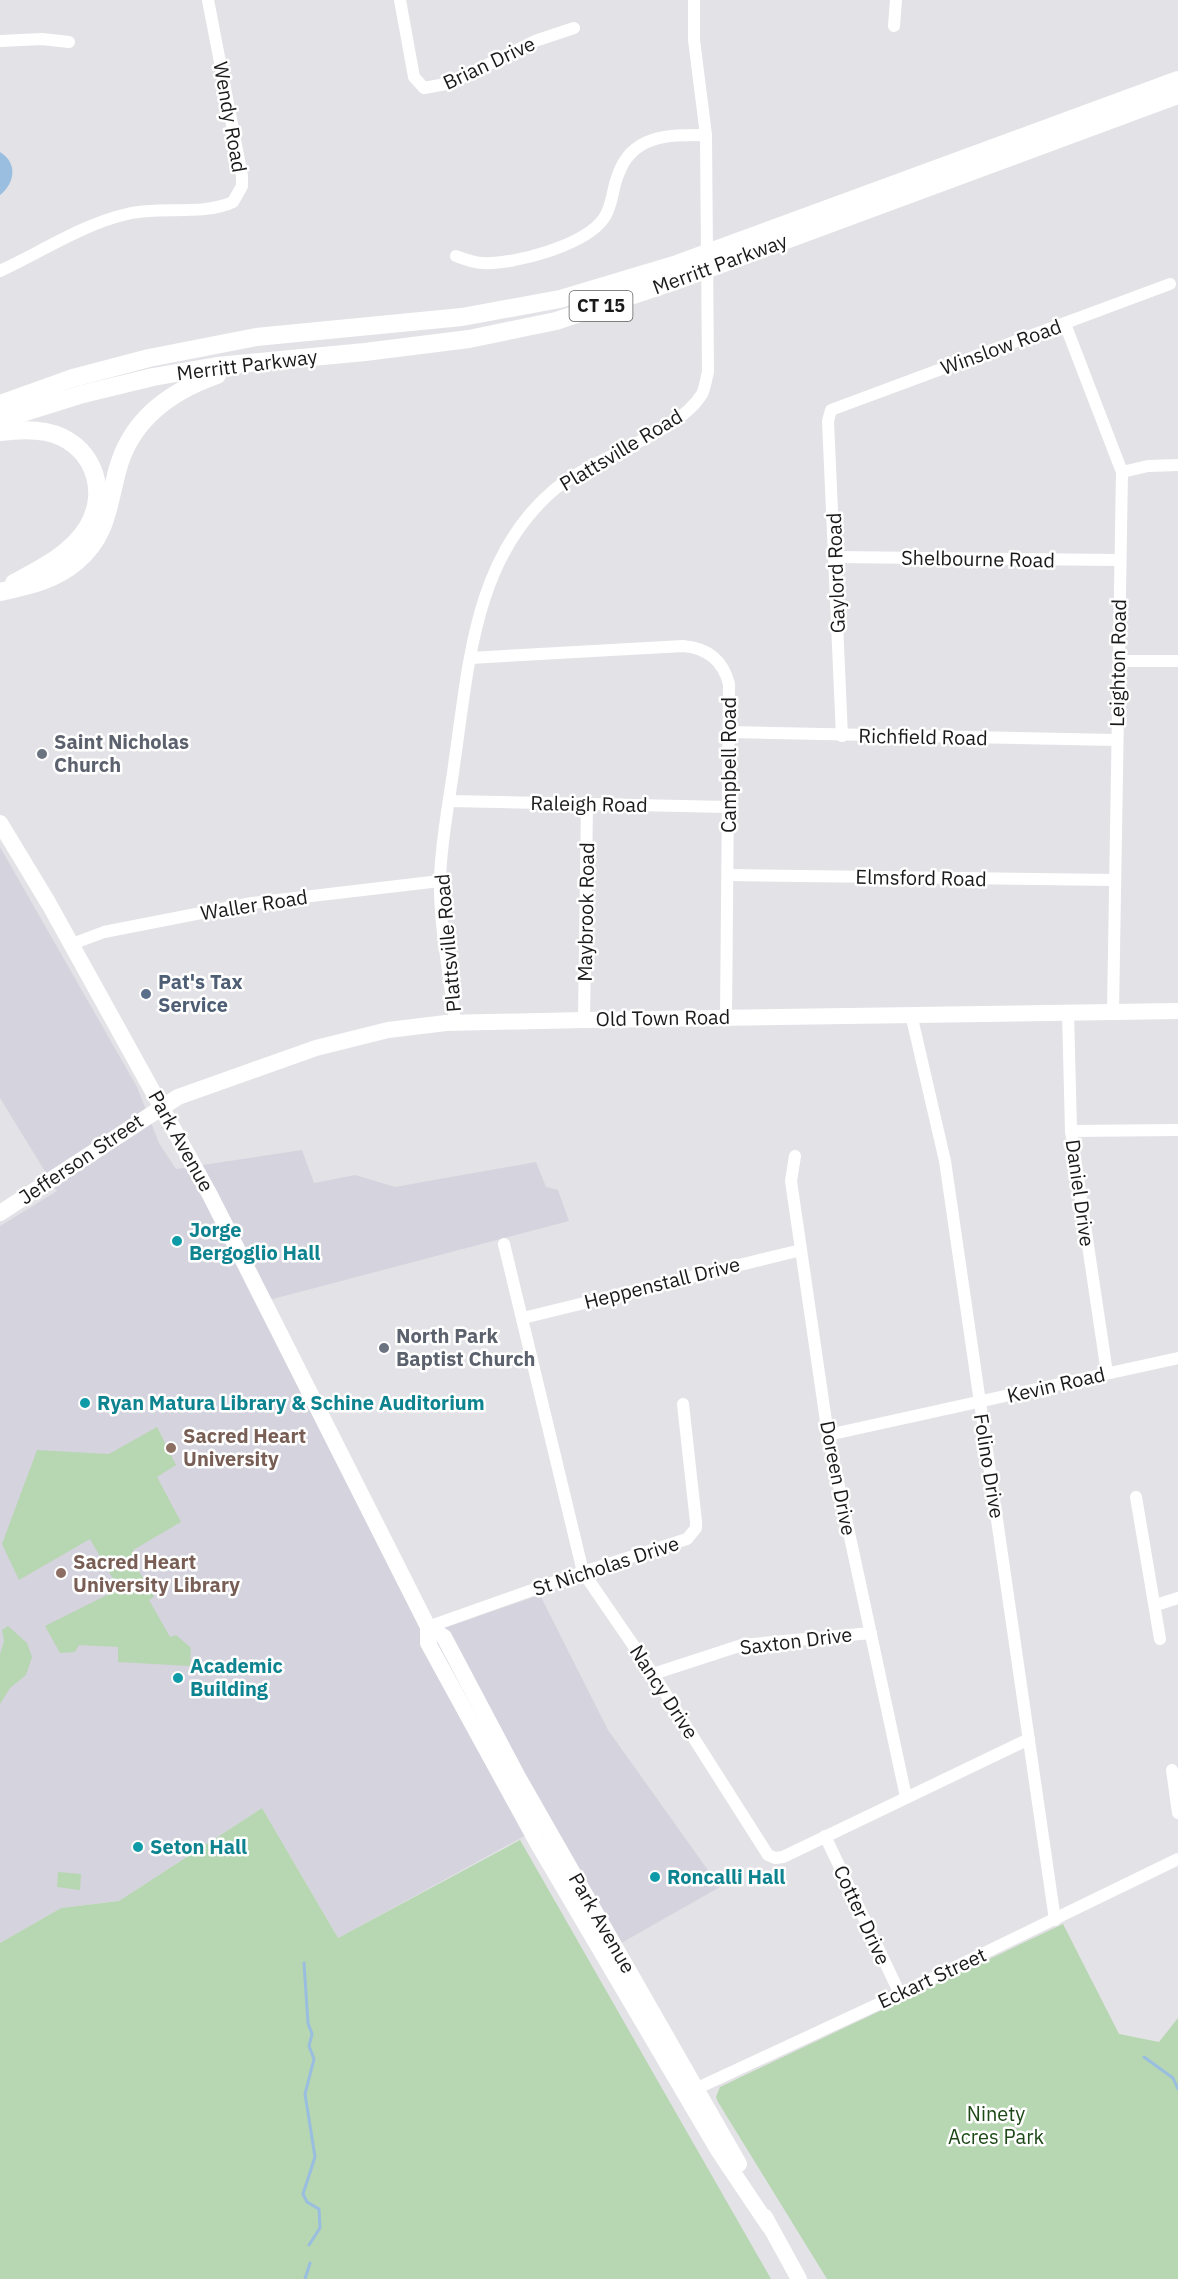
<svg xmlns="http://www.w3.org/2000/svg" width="1178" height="2279" viewBox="0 0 1178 2279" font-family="'IBM Plex Sans',sans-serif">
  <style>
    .built { fill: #d5d3dd }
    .green { fill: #b7d6b2 }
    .water { fill: #99bee0 }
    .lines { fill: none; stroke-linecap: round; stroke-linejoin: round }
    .stream { stroke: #99bee0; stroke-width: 3 }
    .minor { stroke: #fff; stroke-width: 12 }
    .major { stroke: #fff; stroke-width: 16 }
    .highway { stroke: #fff; stroke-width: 18 }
    .worship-dot { fill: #6b7280; stroke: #fff; stroke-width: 2 }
    .service-dot { fill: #5c6f8a; stroke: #fff; stroke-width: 2 }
    .culture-dot { fill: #0f9aa8; stroke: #fff; stroke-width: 2 }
    .education-dot { fill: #8d6e63; stroke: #fff; stroke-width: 2 }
    .labels { text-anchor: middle; stroke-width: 5; stroke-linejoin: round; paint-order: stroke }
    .shield { fill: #fff; stroke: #5f5f5f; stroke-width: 1.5 }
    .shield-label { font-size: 18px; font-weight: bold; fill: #1a1a1b }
    .street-label { font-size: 20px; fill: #1a1a1b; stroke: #fff }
    .worship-label { font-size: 20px; font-weight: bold; fill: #5b616d; stroke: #fff; text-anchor: start }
    .service-label { font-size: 20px; font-weight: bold; fill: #4e5e75; stroke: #fff; text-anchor: start }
    .culture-label { font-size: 20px; font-weight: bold; fill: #0d838f; stroke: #fff; text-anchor: start }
    .education-label { font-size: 20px; font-weight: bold; fill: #785e54; stroke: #fff; text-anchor: start }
    .park-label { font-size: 20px; fill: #1c4816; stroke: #fff }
  </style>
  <rect width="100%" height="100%" fill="#e3e2e6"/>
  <path class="built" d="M0 847 137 1087 159 1143 176 1169 302 1150 314 1183 355 1175 395 1187 536 1162 546 1187 558 1190 569 1221 269 1300 433 1632 540 1595 608 1730 720 1887 609 1950 539 1828 338 1938 262 1808 119 1901 61 1908 0 1943V1226L57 1191 0 1098Z"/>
  <g class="green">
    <path d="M157 1427 176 1465 157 1477 181 1522 133 1550 140 1565 137 1568 154 1597 149 1600 170 1637 176 1635 191 1648 190 1666 118 1662V1647L79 1645 75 1652 60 1653 45 1626 119 1589 90 1539 19 1580 2 1544 37 1450 109 1454Z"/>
    <path d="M8 1626 27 1643 32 1657 26 1675 10 1688 0 1704V1654L4 1641 2 1630Z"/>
    <path d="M262 1808 338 1938 520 1840 771 2279H0V1943L61 1908 119 1901Z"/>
    <path d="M58 1872 81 1874 80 1890 57 1887Z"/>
    <path d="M1063 1924 1119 2034 1159 2042 1178 2018V2279H827L718 2102 716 2097 720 2087Z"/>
  </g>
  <path class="water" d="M0 152C18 163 15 183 0 195Z"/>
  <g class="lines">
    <g class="stream">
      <path d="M304 1963 308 2023 312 2034 309 2046 314 2059 305 2094 315 2157 303 2194 307 2202 319 2209 320 2228 309 2245"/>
      <path d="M1144 2057 1173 2078 1178 2089"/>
      <path d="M305 2279 310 2263"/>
    </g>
    <g class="minor">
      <path d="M400 0 414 77 424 88 451 83 535 41 574 28"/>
      <path d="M894 26 896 0"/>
      <path d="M0 41 42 39 69 42"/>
      <path d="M456 256C464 259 474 263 482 263 514 265 586 245 604 218 613 205 612 189 618 175 632 134 669 135 706 135"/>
      <path d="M0 271C41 252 83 224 127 214 161 206 202 216 233 202L242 186V176L208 0"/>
      <path d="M1065 324 1122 472 1113 1012"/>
      <path d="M1122 472 1148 466 1178 465"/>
      <path d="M836 557 1120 560"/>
      <path d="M470 658 683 646C707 648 723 660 729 684L726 1016"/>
      <path d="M1119 661H1178"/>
      <path d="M730 732 1116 740"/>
      <path d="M842 736 828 421 831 410 1170 284"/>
      <path d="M449 801 728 807"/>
      <path d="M728 875 1115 880"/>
      <path d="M72 944 104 932 252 903 440 881"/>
      <path d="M1068 1012 1071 1131 1107 1373"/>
      <path d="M911 1014 945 1161 1055 1920"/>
      <path d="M584 1020 587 804"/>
      <path d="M455 1023C450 977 439 925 440 879 441 839 450 798 455 758 469 662 475 556 555 489 594 457 678 434 702 394 705 388 706 379 708 372L706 135 694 40V0"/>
      <path d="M1071 1131 1178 1130"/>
      <path d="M795 1156 791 1181 828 1435 906 1797"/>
      <path d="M504 1244 583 1572 653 1674 768 1855 775 1858 783 1857 1029 1739"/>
      <path d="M523 1318 801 1250"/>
      <path d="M828 1435 1178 1358"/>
      <path d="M1136 1497 1160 1639"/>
      <path d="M1156 1605 1178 1598"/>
      <path d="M428 1627 583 1572 687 1539 696 1528V1522L683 1404"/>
      <path d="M653 1674 742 1645 871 1633"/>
      <path d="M1172 1770 1178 1813"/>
      <path d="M825 1836 900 1994"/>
      <path d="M689 2092 900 1994 1178 1859"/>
    </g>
    <g class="major">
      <path d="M0 823 49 904 210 1195 422 1615 428 1627V1643L538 1844 718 2150 769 2226"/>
      <path d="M0 1213 178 1097 316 1048 388 1030 446 1023 584 1020 1178 1011"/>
      <path d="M428 1627 444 1637 518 1777 739 2164"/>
      <path d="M765 2217 799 2279"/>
    </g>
    <g class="highway">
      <path d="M0 404 73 378 149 358 256 337 462 317 560 299 677 264 1178 80"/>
      <path d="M0 420 83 394 153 377 217 366 365 352 469 339 556 321 675 281 1178 95"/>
      <path d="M0 432C15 430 31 429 46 432 91 441 111 489 87 528 71 554 40 569 14 583"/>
      <path d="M0 592C27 586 54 581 76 562 108 536 108 504 118 468 132 418 171 391 217 375"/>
    </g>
  </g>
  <g class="worship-dot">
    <circle cx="42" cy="754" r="6"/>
    <circle cx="384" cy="1348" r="6"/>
  </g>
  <circle class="service-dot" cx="146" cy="994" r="6"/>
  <g class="culture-dot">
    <circle cx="177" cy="1241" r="6"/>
    <circle cx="85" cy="1403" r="6"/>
    <circle cx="178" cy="1678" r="6"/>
    <circle cx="138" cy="1847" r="6"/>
    <circle cx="655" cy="1877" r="6"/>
  </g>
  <g class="education-dot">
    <circle cx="171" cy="1448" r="6"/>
    <circle cx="61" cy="1573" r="6"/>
  </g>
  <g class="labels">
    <rect class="shield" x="569.5" y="291" width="63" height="30" rx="4.5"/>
    <g class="shield-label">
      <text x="601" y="312">CT 15</text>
    </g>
    <g class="street-label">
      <text transform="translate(489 63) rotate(-25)" y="7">Brian Drive</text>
      <text transform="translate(230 117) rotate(80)" y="7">Wendy Road</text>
      <text transform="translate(720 264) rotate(-20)" y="7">Merritt Parkway</text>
      <text transform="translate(1001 347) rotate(-20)" y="7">Winslow Road</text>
      <text transform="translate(247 365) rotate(-7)" y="7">Merritt Parkway</text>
      <text transform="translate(621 450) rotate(-31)" y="7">Plattsville Road</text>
      <text transform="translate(978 559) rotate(1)" y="7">Shelbourne Road</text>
      <text transform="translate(836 573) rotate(-92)" y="7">Gaylord Road</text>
      <text transform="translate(1118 663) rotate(-89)" y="7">Leighton Road</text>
      <text transform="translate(923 737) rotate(1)" y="7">Richfield Road</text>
      <text transform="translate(729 765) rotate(-90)" y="7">Campbell Road</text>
      <text transform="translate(589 804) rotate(1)" y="7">Raleigh Road</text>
      <text transform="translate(921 878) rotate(1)" y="7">Elmsford Road</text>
      <text transform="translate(254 905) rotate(-9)" y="7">Waller Road</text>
      <text transform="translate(586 912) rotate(-89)" y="7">Maybrook Road</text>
      <text transform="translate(448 943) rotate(-95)" y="7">Plattsville Road</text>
      <text transform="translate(663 1018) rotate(-1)" y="7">Old Town Road</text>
      <text transform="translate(181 1141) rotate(61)" y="7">Park Avenue</text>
      <text transform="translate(81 1159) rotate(-34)" y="7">Jefferson Street</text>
      <text transform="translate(1080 1193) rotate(82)" y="7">Daniel Drive</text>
      <text transform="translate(662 1283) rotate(-14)" y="7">Heppenstall Drive</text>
      <text transform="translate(1056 1385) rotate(-13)" y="7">Kevin Road</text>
      <text transform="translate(989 1466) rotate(81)" y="7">Folino Drive</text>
      <text transform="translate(838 1478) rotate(79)" y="7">Doreen Drive</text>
      <text transform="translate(606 1566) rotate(-18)" y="7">St Nicholas Drive</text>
      <text transform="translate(796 1641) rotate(-7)" y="7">Saxton Drive</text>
      <text transform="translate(664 1692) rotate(57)" y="7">Nancy Drive</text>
      <text transform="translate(862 1915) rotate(65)" y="7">Cotter Drive</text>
      <text transform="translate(602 1923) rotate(60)" y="7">Park Avenue</text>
      <text transform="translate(932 1978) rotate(-25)" y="7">Eckart Street</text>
    </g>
    <g class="worship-label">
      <text x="54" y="749">Saint Nicholas<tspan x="54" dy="23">Church</tspan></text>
      <text x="396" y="1343">North Park<tspan x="396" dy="23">Baptist Church</tspan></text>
    </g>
    <g class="service-label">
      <text x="158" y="989">Pat's Tax<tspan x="158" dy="23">Service</tspan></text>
    </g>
    <g class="culture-label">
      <text x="189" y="1237">Jorge<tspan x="189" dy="23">Bergoglio Hall</tspan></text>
      <text x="97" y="1410">Ryan Matura Library &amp; Schine Auditorium</text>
      <text x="190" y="1673">Academic<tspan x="190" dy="23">Building</tspan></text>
      <text x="150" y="1854">Seton Hall</text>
      <text x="667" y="1884">Roncalli Hall</text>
    </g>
    <g class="education-label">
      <text x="183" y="1443">Sacred Heart<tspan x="183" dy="23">University</tspan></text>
      <text x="73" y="1569">Sacred Heart<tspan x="73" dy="23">University Library</tspan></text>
    </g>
    <g class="park-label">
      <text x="996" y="2121">Ninety<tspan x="996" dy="23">Acres Park</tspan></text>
    </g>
  </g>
</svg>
